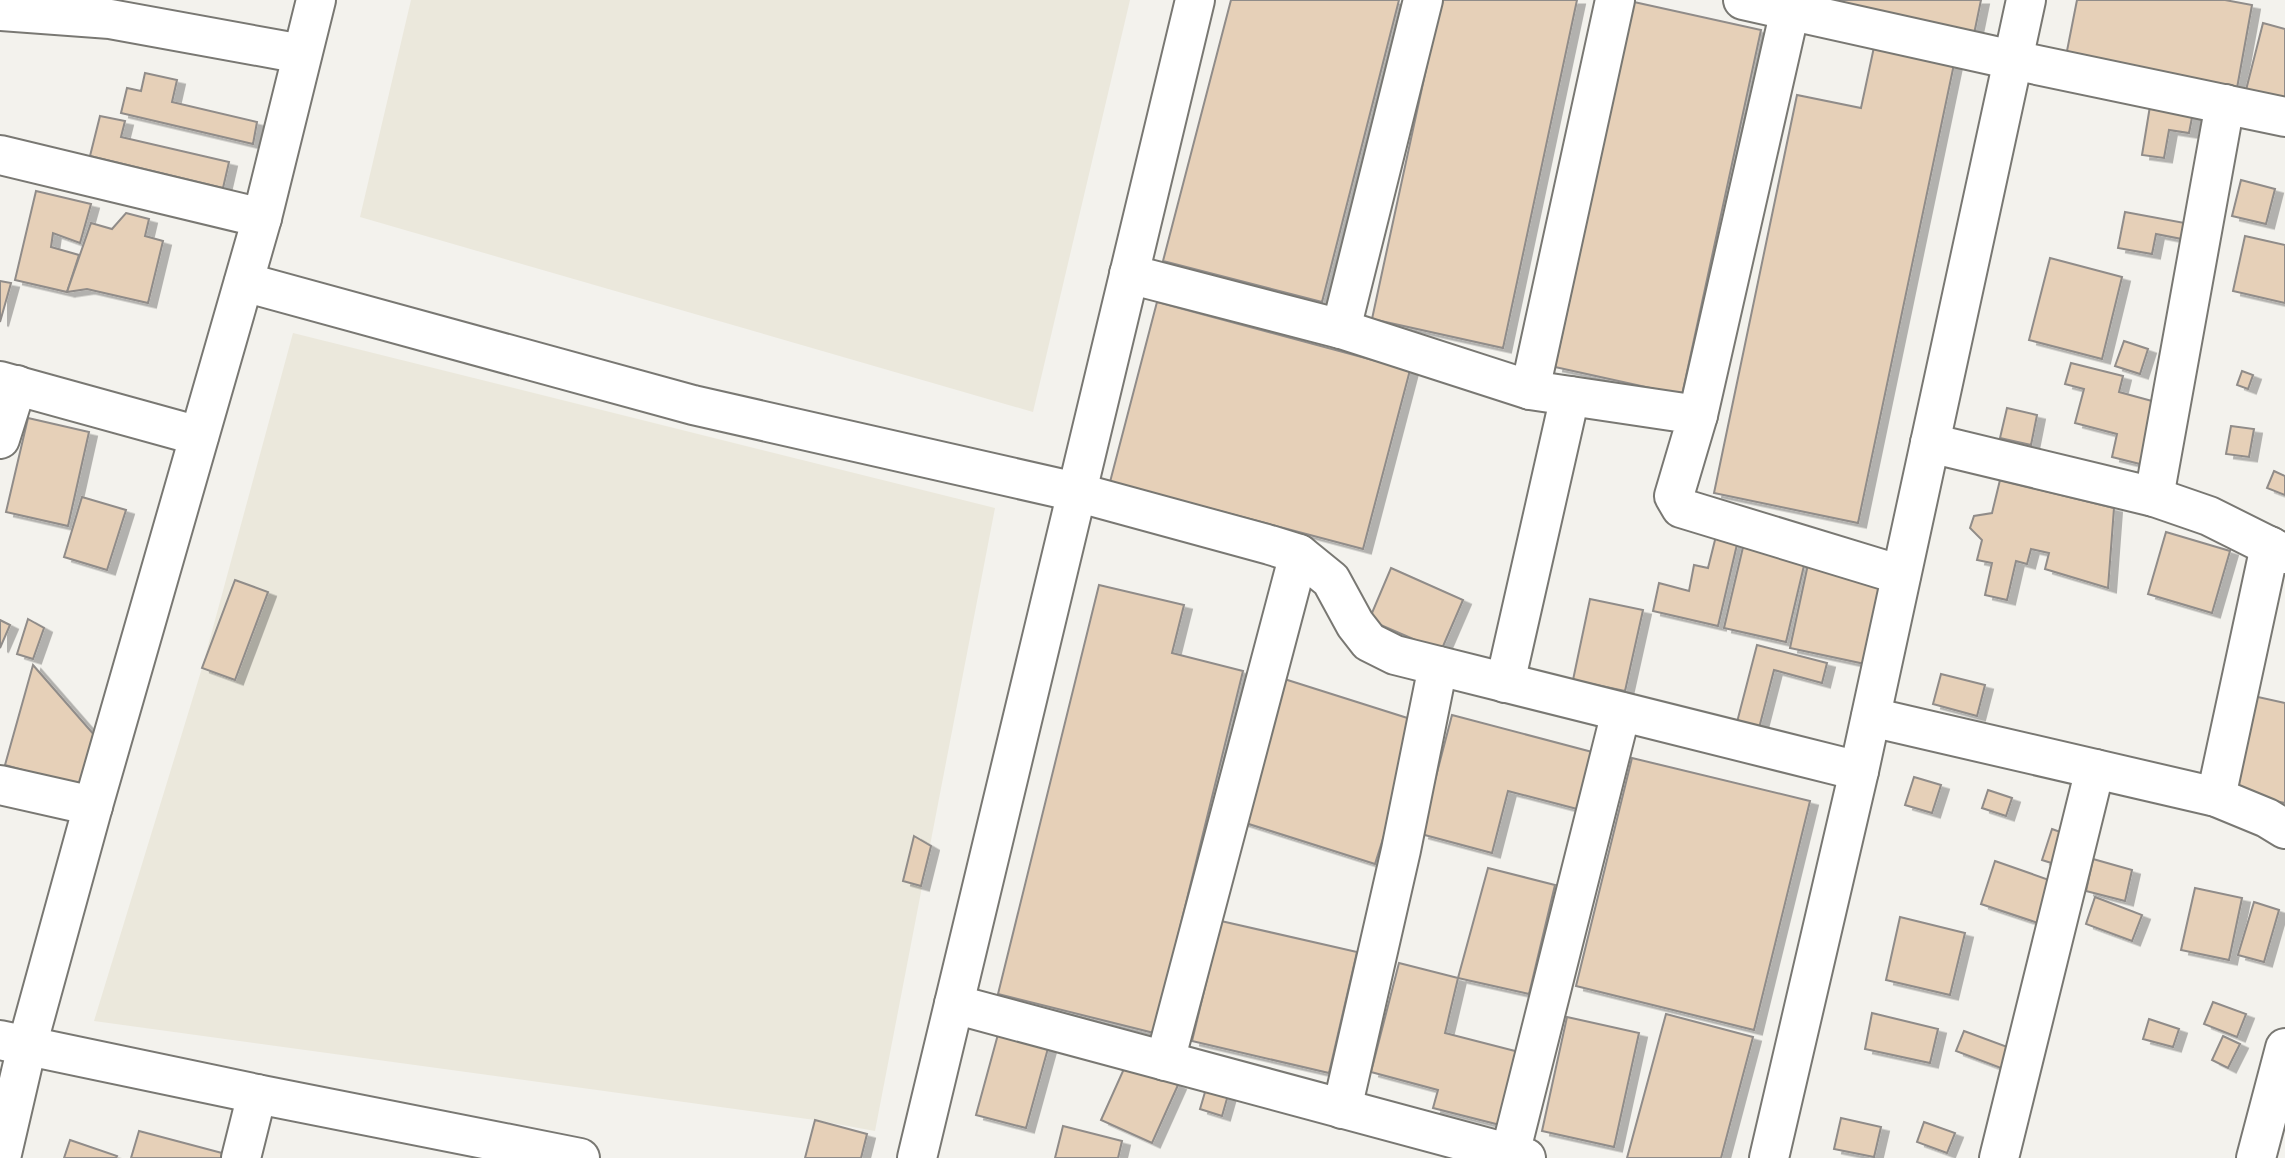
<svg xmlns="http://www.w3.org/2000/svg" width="2285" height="1158" viewBox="0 0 2285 1158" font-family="'Noto Sans',sans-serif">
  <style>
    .built { fill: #ebe8dc }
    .building { fill: #e6d0b8; stroke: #908c89; stroke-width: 2; filter: url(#shadow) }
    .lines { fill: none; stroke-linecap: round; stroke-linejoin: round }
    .minor-casing { stroke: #797873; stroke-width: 42 }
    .minor { stroke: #fff; stroke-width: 38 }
  </style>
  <defs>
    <filter id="shadow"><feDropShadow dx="8" dy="4.5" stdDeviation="0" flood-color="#0004"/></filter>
  </defs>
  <rect width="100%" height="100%" fill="#f3f2ed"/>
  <g class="built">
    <path d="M411 0H1130L1033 412 360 217Z"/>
    <path d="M293 333 995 508 875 1131 815 1120 94 1021 202 668Z"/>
  </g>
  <g class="building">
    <path d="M1231 0H1399L1322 302 1163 261Z"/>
    <path d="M1441 0H1577L1503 348 1372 319Z"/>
    <path d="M1820 0H1981L1974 34Z"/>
    <path d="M2077 0H2225L2252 5 2237 88 2066 56Z"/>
    <path d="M1634 2 1761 30 1682 395 1555 367Z"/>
    <path d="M2263 23 2285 29V108L2244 98Z"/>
    <path d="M1874 47 1954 64 1858 523 1714 493 1797 95 1861 108Z"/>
    <path d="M145 73 177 80 172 102 257 122 253 144 121 113 127 88 141 91Z"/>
    <path d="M2151 100 2194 107 2189 133 2169 130 2164 158 2142 155Z"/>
    <path d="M100 116 125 121 121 137 229 162 223 188 90 156Z"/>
    <path d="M2241 180 2275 189 2266 224 2232 216Z"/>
    <path d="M36 191 91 204 80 243 53 233 51 247 79 255 67 292 15 280Z"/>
    <path d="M2125 212 2190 224 2187 240 2156 234 2152 254 2118 248Z"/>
    <path d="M126 213 149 219 145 236 163 241 148 303 87 289 67 292 91 223 112 229Z"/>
    <path d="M2245 236 2285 245V303L2233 291Z"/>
    <path d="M2050 258 2122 277 2102 359 2029 340Z"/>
    <path d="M0 281 11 283 0 322Z"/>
    <path d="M1157 302 1410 370 1363 549 1110 482Z"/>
    <path d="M2124 341 2148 349 2140 374 2115 366Z"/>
    <path d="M2071 363 2123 376 2119 392 2163 404 2148 466 2112 457 2117 434 2075 423 2084 389 2065 384Z"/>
    <path d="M2242 371 2253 375 2248 389 2237 385Z"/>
    <path d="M2007 408 2037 415 2031 445 2000 438Z"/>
    <path d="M28 418 89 432 68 526 6 512Z"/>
    <path d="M2231 426 2254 429 2249 457 2226 454Z"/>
    <path d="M2274 471 2285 476V495L2267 488Z"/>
    <path d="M2000 480 2114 508 2108 588 2045 569 2049 553 2031 549 2027 564 2016 561 2007 600 1985 595 1992 563 1977 560 1982 540 1970 528 1974 516 1992 513Z"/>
    <path d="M82 497 126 510 107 570 64 557Z"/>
    <path d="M2166 532 2230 551 2212 613 2148 594Z"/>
    <path d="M1716 536 1738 540 1718 626 1653 611 1659 583 1689 591 1694 565 1708 568Z"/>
    <path d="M1744 543 1806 557 1786 642 1724 628Z"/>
    <path d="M1810 555 1885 571 1865 664 1790 648Z"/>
    <path d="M1391 568 1463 600 1441 651 1369 620Z"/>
    <path d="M235 580 268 592 235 680 202 668Z"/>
    <path d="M1099 585 1184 605 1172 653 1243 671 1154 1033 998 994Z"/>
    <path d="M1590 599 1643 610 1625 691 1573 680Z"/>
    <path d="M28 619 44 628 33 659 17 654Z"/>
    <path d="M0 620 10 625 0 648Z"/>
    <path d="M1757 645 1827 663 1822 683 1774 670 1758 732 1736 726Z"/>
    <path d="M33 665 96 737 82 787 5 765Z"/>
    <path d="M1941 674 1985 685 1977 716 1933 704Z"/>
    <path d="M1278 677 1420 722 1375 864 1233 819Z"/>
    <path d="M2240 693 2285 703V803L2219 789Z"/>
    <path d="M1452 715 1596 753 1581 810 1508 791 1492 853 1421 834Z"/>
    <path d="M1632 758 1810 801 1754 1030 1576 986Z"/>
    <path d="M1914 777 1941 785 1932 813 1905 805Z"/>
    <path d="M1988 790 2012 798 2006 816 1982 808Z"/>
    <path d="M2052 829 2074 837 2064 867 2042 860Z"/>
    <path d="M914 836 931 846 921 886 903 881Z"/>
    <path d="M2093 859 2132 870 2125 901 2086 891Z"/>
    <path d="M1995 861 2052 881 2038 923 1981 904Z"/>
    <path d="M1488 868 1555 885 1529 994 1458 978Z"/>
    <path d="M2195 888 2242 898 2229 960 2181 950Z"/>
    <path d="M2095 897 2142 915 2132 941 2086 924Z"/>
    <path d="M2254 902 2279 910 2264 962 2238 955Z"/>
    <path d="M1900 917 1965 933 1950 995 1886 980Z"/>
    <path d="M1221 921 1357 952 1329 1073 1192 1041Z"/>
    <path d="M1399 963 1458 978 1445 1033 1519 1052 1500 1125 1433 1108 1438 1090 1371 1072Z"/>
    <path d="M2213 1002 2246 1014 2237 1037 2204 1024Z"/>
    <path d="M1872 1013 1938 1029 1930 1063 1865 1049Z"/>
    <path d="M1666 1014 1753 1037 1721 1158H1627Z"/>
    <path d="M1567 1017 1639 1033 1614 1147 1542 1131Z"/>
    <path d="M2149 1019 2179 1029 2173 1047 2143 1039Z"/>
    <path d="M1000 1027 1050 1041 1026 1128 976 1115Z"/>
    <path d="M1964 1031 2021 1052 2014 1073 1956 1051Z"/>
    <path d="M2223 1036 2240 1044 2228 1068 2212 1060Z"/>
    <path d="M1127 1062 1178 1085 1152 1143 1101 1120Z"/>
    <path d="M1208 1082 1230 1088 1222 1116 1200 1109Z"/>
    <path d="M1841 1118 1881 1127 1874 1157 1834 1149Z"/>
    <path d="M815 1120 867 1134 861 1158H805Z"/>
    <path d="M1924 1122 1955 1133 1947 1153 1917 1142Z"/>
    <path d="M1063 1126 1122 1141 1118 1158H1055Z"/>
    <path d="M139 1131 222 1153 221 1158H131Z"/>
    <path d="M70 1140 117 1156 116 1158H64Z"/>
  </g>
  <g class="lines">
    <g class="minor-casing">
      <g id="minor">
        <path d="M1743 0 2013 60 2285 117"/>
        <path d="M0 11 110 19 302 54"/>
        <path d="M0 155 262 218"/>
        <path d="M1129 274 1341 329 1530 390 1698 415 1674 496 1681 508 1901 575"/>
        <path d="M244 282 693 405 1076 492 1270 545 1299 554 1331 580 1355 624 1369 642 1395 655 1859 771"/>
        <path d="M1341 329 1423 0"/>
        <path d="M0 381 199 436"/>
        <path d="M1530 390 1615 0"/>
        <path d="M1698 415 1790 10"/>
        <path d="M0 439 17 385"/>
        <path d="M1930 443 2154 497 2209 516 2285 554"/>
        <path d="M2154 497 2225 104"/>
        <path d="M1505 683 1570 396"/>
        <path d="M1871 717 2216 797 2267 818 2285 829"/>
        <path d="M0 785 93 806"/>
        <path d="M2216 797 2270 546"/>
        <path d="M954 1004 1526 1158"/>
        <path d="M0 1040 257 1094 580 1158"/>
        <path d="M1165 1061 1299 554"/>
        <path d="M1342 1109 1401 850 1438 666"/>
        <path d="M1510 1154 1621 712"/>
        <path d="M1 1158 27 1046 93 806 262 218 316 0"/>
        <path d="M241 1158 257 1094"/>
        <path d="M917 1158 1195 0"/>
        <path d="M1769 1158 1859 771 2026 0"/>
        <path d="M1999 1158 2095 769"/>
        <path d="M2256 1158 2285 1048"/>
      </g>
    </g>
    <use href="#minor" class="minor"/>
  </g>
</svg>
